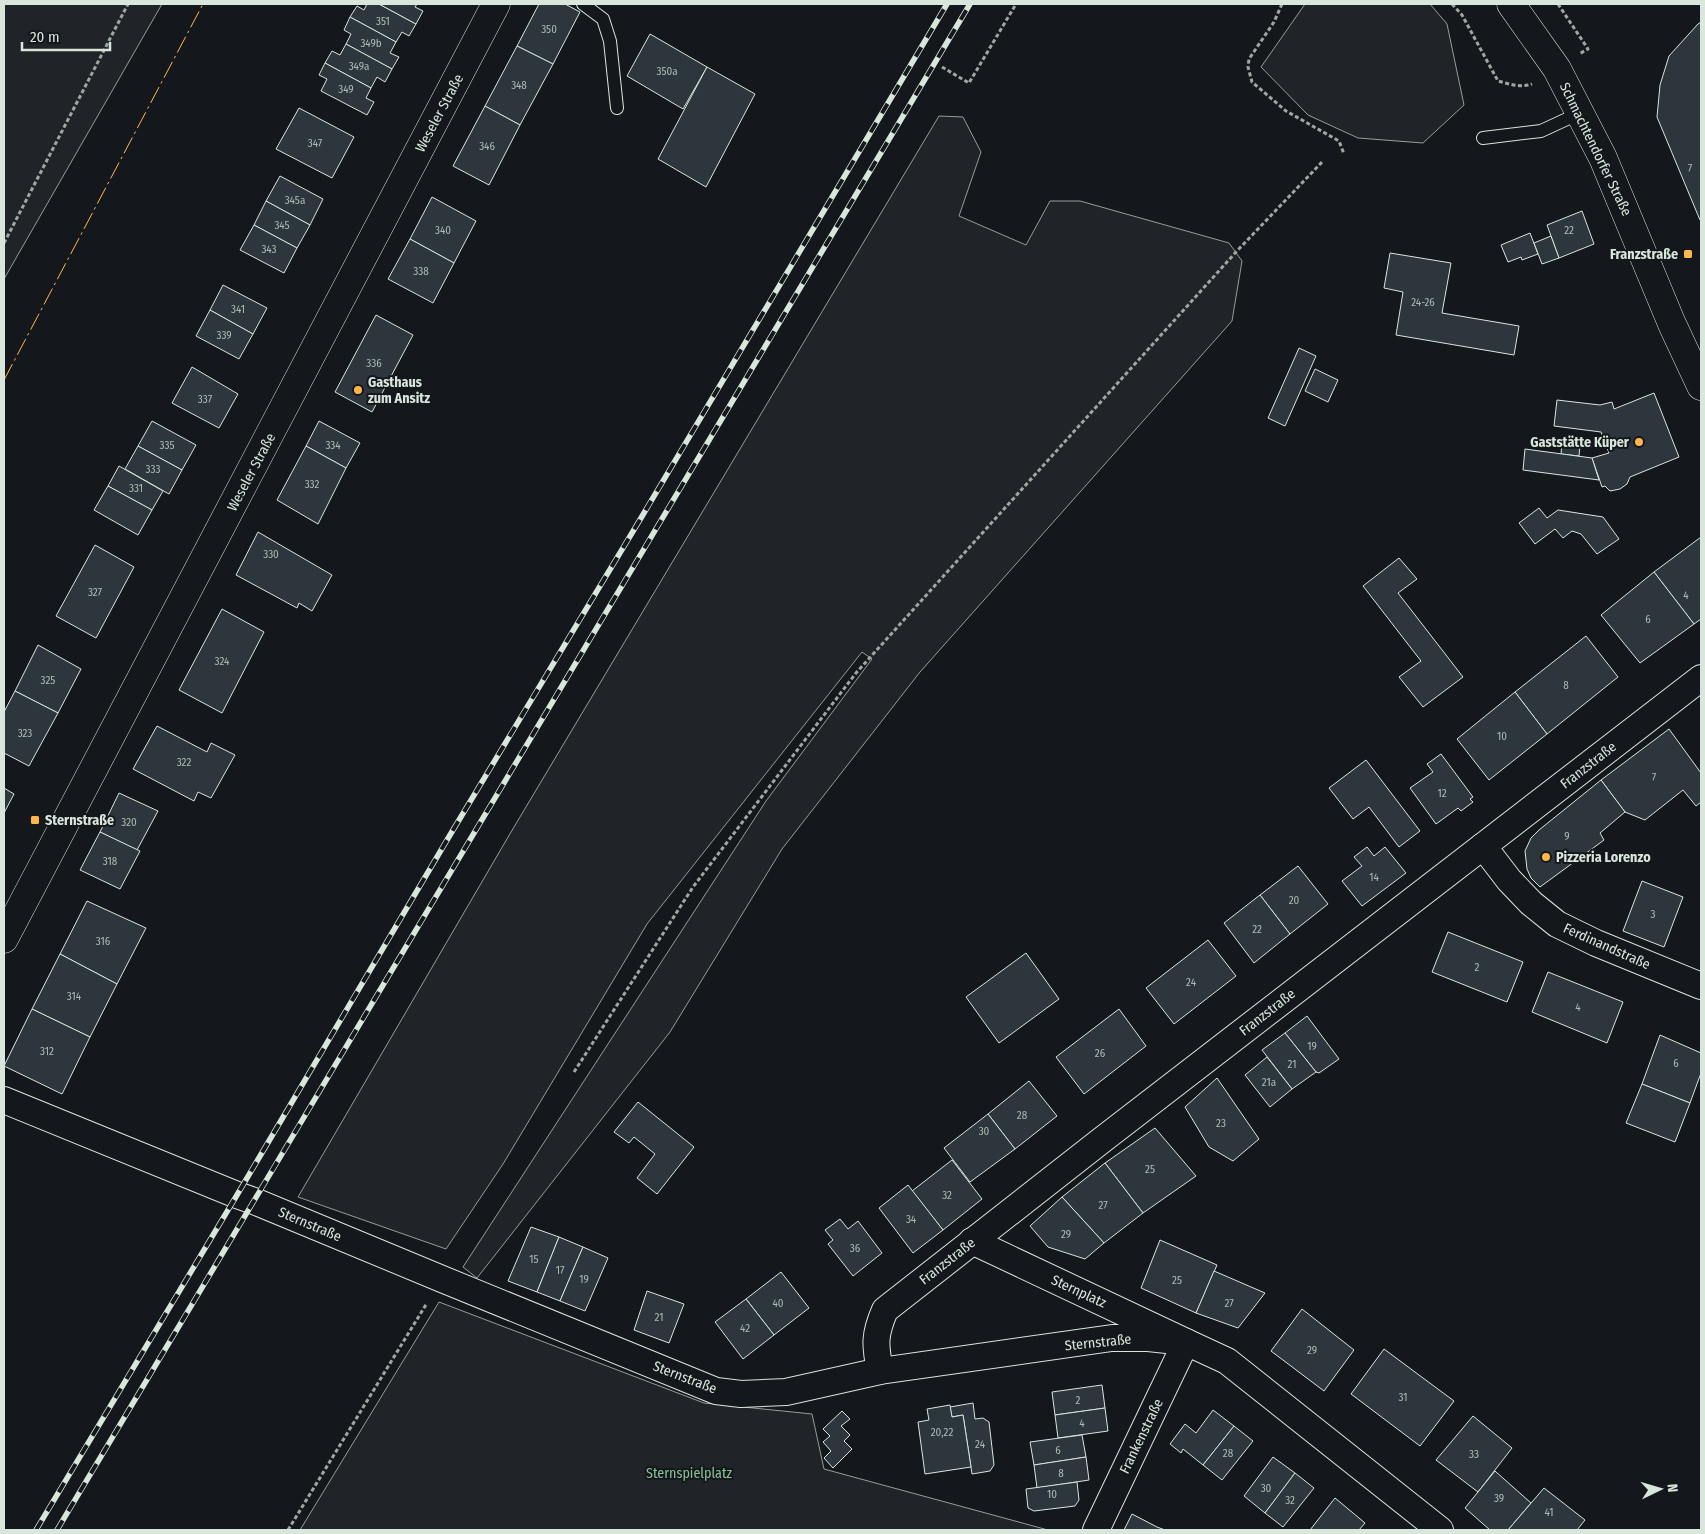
<svg xmlns="http://www.w3.org/2000/svg" width="1705" height="1534" viewBox="0 0 1705 1534" font-family="'Fira Sans Condensed',sans-serif">
  <style>
    .green { fill: #202428; stroke: #939e99 }
    .building { fill: #2c363c; stroke: #d8e6dc }
    .lines { fill: none; stroke-linecap: round; stroke-linejoin: round }
    .service-casing { stroke: #d8e6dc; stroke-width: 14 }
    .minor-casing { stroke: #d8e6dc; stroke-width: 28 }
    .secondary-casing { stroke: #d8e6dc; stroke-width: 29 }
    .path { stroke: #9da8a2; stroke-width: 3; stroke-dasharray: 4 2.5; stroke-linecap: butt }
    .service { stroke: #14181c; stroke-width: 12 }
    .minor { stroke: #14181c; stroke-width: 26 }
    .secondary { stroke: #14181c; stroke-width: 28 }
    .rail-casing { stroke: #d8e6dc; stroke-width: 5.5 }
    .rail { stroke: #14181c; stroke-width: 4; stroke-dasharray: 11; stroke-linecap: butt }
    .power { stroke: #ffb74d; stroke-width: 1; stroke-dasharray: 18 4 2.5 4; stroke-linecap: butt }
    .poi-dot { fill: #ffb74d; stroke: #14181c; stroke-width: 2 }
    .labels { text-anchor: middle; stroke-width: 4; stroke-linejoin: round; paint-order: stroke }
    .number-label { font-size: 11px; fill: #adbab4 }
    .street-label { font-size: 14px; fill: #d8e6dc; stroke: #14181c }
    .poi-label { font-size: 14px; font-weight: bold; fill: #d8e6dc; stroke: #14181c; text-anchor: start }
    .park-label { font-size: 14px; fill: #8ac095; stroke: #14181c }
  </style>
  <rect width="100%" height="100%" fill="#14181c"/>
  <g class="green">
    <path d="M4 4H162L4 279Z"/>
    <path d="M1305 4H1430L1447 24 1464 105 1423 143 1358 138 1308 115 1261 67Z"/>
    <path d="M939 116 963 117 981 152 959 216 1026 245 1050 201H1080L1229 243 1242 261 1232 321 920 672 782 849 670 1032 477 1278 463 1267 766 801 872 659 862 652 647 924 503 1164 446 1249 298 1197 511 832Z"/>
    <path d="M439 1302 704 1403 812 1414 824 1469 1048 1530H300Z"/>
  </g>
  <g class="building">
    <path d="M367 4H379L416 24 409 36 402 32 396 42 350 17 357 6 364 10Z"/>
    <path d="M379 4H417L415 7 423 11 416 24Z"/>
    <path d="M539 4H565L580 12 553 64 517 46Z"/>
    <path d="M350 17 396 42 390 53 399 57 392 69 346 44 351 34 344 30Z"/>
    <path d="M1701 22V219L1700 220 1657 117 1660 85 1669 56 1698 24Z"/>
    <path d="M650 34 707 67 683 109 627 76Z"/>
    <path d="M346 44 392 69 385 82 377 77 371 88 325 63 332 51 340 55Z"/>
    <path d="M517 46 553 64 520 125 485 106Z"/>
    <path d="M325 63 371 88 366 98 374 102 367 115 321 91 327 79 319 75Z"/>
    <path d="M707 67 755 94 706 187 658 159Z"/>
    <path d="M485 106 520 125 489 185 453 166Z"/>
    <path d="M299 108 354 137 332 178 276 149Z"/>
    <path d="M280 176 323 199 310 225 266 201Z"/>
    <path d="M432 197 476 221 454 263 410 239Z"/>
    <path d="M266 201 310 225 297 248 254 225Z"/>
    <path d="M1582 211 1594 244 1559 258 1547 225Z"/>
    <path d="M254 225 297 248 284 273 240 250Z"/>
    <path d="M1530 233 1538 254 1522 260 1521 257 1508 262 1501 245Z"/>
    <path d="M1551 236 1559 258 1542 264 1534 243Z"/>
    <path d="M410 239 454 263 433 303 388 279Z"/>
    <path d="M1390 253 1451 263 1442 313 1519 326 1514 355 1396 335 1403 292 1384 288Z"/>
    <path d="M223 285 267 308 253 334 210 310Z"/>
    <path d="M210 310 253 334 239 359 196 336Z"/>
    <path d="M376 315 413 335 372 412 335 392Z"/>
    <path d="M1299 348 1316 356 1285 426 1268 418Z"/>
    <path d="M192 367 238 394 219 428 172 403Z"/>
    <path d="M1315 369 1338 380 1328 402 1305 391Z"/>
    <path d="M1654 393 1679 457 1630 477 1627 484 1620 489 1610 491 1605 486 1602 487 1592 458 1609 453 1601 432 1554 426 1557 400 1600 405 1612 402 1614 409Z"/>
    <path d="M152 421 196 445 182 470 138 446Z"/>
    <path d="M319 421 360 443 346 468 306 446Z"/>
    <path d="M1562 442 1580 445 1579 456 1561 454Z"/>
    <path d="M138 446 182 470 169 494 125 469Z"/>
    <path d="M306 446 346 468 318 524 277 500Z"/>
    <path d="M1525 449 1592 458 1599 480 1523 470Z"/>
    <path d="M119 466 163 491 152 510 108 486Z"/>
    <path d="M108 486 152 510 138 535 94 510Z"/>
    <path d="M1539 508 1547 518 1558 510 1603 517 1619 539 1597 554 1581 534 1572 531 1563 538 1555 529 1535 544 1519 523Z"/>
    <path d="M258 532 332 575 312 611 299 603 297 608 236 575Z"/>
    <path d="M1701 537V619L1694 624 1654 572Z"/>
    <path d="M95 545 134 567 96 638 56 616Z"/>
    <path d="M1399 558 1417 579 1398 593 1463 677 1423 707 1399 677 1421 661 1363 586Z"/>
    <path d="M1654 572 1694 624 1640 663 1601 615Z"/>
    <path d="M222 609 264 632 222 713 179 690Z"/>
    <path d="M1586 636 1618 677 1547 734 1515 692Z"/>
    <path d="M38 645 81 669 58 713 15 691Z"/>
    <path d="M15 691 58 713 29 766 4 753V712Z"/>
    <path d="M1515 692 1547 734 1489 780 1457 739Z"/>
    <path d="M157 726 207 752 211 743 235 755 211 798 198 792 194 801 133 769Z"/>
    <path d="M1669 729 1701 773V802L1696 806 1683 790 1645 820 1625 812 1601 780Z"/>
    <path d="M1441 754 1473 797 1470 799 1473 802 1461 811 1458 808 1436 824 1410 788 1433 772 1427 764Z"/>
    <path d="M1366 760 1420 831 1399 847 1369 807 1353 819 1329 788Z"/>
    <path d="M1601 780 1625 812 1600 833 1604 840 1540 887 1531 878 1527 869 1525 851 1531 838 1539 830Z"/>
    <path d="M4 788 14 794 4 813Z"/>
    <path d="M119 793 158 811 137 850 100 832Z"/>
    <path d="M100 832 140 851 120 889 80 870Z"/>
    <path d="M1367 847 1374 856 1385 847 1406 873 1362 906 1342 881 1362 866 1354 857Z"/>
    <path d="M1298 866 1328 904 1290 934 1260 895Z"/>
    <path d="M1642 881 1683 897 1664 947 1623 931Z"/>
    <path d="M1260 895 1290 934 1254 963 1224 923Z"/>
    <path d="M87 901 146 928 117 984 60 954Z"/>
    <path d="M1448 932 1523 962 1507 1002 1432 972Z"/>
    <path d="M1208 940 1236 976 1174 1024 1146 988Z"/>
    <path d="M1026 953 1059 999 999 1043 966 997Z"/>
    <path d="M60 954 117 984 90 1037 32 1009Z"/>
    <path d="M1548 972 1623 1002 1607 1043 1532 1012Z"/>
    <path d="M32 1009 90 1037 62 1094 4 1066Z"/>
    <path d="M1119 1009 1146 1046 1084 1094 1056 1057Z"/>
    <path d="M1307 1016 1339 1059 1319 1073 1316 1072 1285 1033Z"/>
    <path d="M1285 1033 1316 1072 1292 1089 1262 1050Z"/>
    <path d="M1660 1035 1701 1053V1073L1690 1103 1642 1084Z"/>
    <path d="M1267 1057 1292 1089 1270 1107 1245 1075Z"/>
    <path d="M1217 1078 1259 1139 1233 1161 1209 1147 1185 1107Z"/>
    <path d="M1029 1081 1057 1116 1015 1149 988 1114Z"/>
    <path d="M1642 1084 1690 1103 1675 1142 1626 1123Z"/>
    <path d="M638 1102 694 1147 657 1194 637 1178 655 1154 634 1137 629 1143 614 1132Z"/>
    <path d="M988 1114 1015 1149 970 1182 944 1148Z"/>
    <path d="M1155 1128 1196 1176 1143 1213 1105 1163Z"/>
    <path d="M952 1160 982 1199 943 1230 912 1191Z"/>
    <path d="M1105 1163 1143 1213 1104 1243 1062 1197Z"/>
    <path d="M908 1185 943 1230 913 1253 879 1208Z"/>
    <path d="M1062 1197 1104 1243 1085 1259 1048 1247 1030 1226Z"/>
    <path d="M840 1219 848 1229 858 1221 882 1253 853 1276 828 1244 833 1240 825 1230Z"/>
    <path d="M531 1227 559 1237 537 1292 508 1281Z"/>
    <path d="M559 1237 583 1247 560 1301 537 1292Z"/>
    <path d="M1160 1240 1217 1265 1196 1313 1141 1288Z"/>
    <path d="M583 1247 608 1258 585 1311 560 1301Z"/>
    <path d="M1214 1271 1265 1293 1238 1328 1196 1313Z"/>
    <path d="M781 1272 809 1308 774 1335 746 1299Z"/>
    <path d="M647 1291 684 1304 669 1343 634 1330Z"/>
    <path d="M746 1299 774 1335 743 1359 715 1322Z"/>
    <path d="M1302 1309 1354 1350 1324 1391 1271 1351Z"/>
    <path d="M1384 1349 1454 1401 1420 1446 1351 1394Z"/>
    <path d="M1102 1385 1105 1408 1055 1415 1052 1392Z"/>
    <path d="M973 1403 975 1419 983 1418 989 1422 994 1465 990 1471 972 1474 963 1415 952 1417 950 1407Z"/>
    <path d="M950 1405 952 1417 963 1415 971 1467 925 1474 918 1422 929 1420 927 1409Z"/>
    <path d="M1105 1408 1108 1431 1058 1438 1055 1415Z"/>
    <path d="M1213 1410 1234 1426 1203 1465 1183 1449 1181 1453 1170 1444 1185 1424 1196 1433Z"/>
    <path d="M842 1411 850 1419 841 1426 850 1435 844 1441 852 1449 833 1468 824 1458 831 1451 823 1442 830 1436 823 1429Z"/>
    <path d="M1473 1416 1512 1448 1478 1492 1436 1460Z"/>
    <path d="M1234 1426 1253 1441 1222 1480 1203 1465Z"/>
    <path d="M1082 1435 1086 1457 1034 1465 1030 1442Z"/>
    <path d="M1086 1457 1089 1480 1037 1488 1034 1465Z"/>
    <path d="M1273 1457 1295 1473 1265 1513 1244 1496Z"/>
    <path d="M1495 1471 1531 1503 1508 1530H1490L1465 1508Z"/>
    <path d="M1295 1473 1314 1488 1283 1527 1265 1513Z"/>
    <path d="M1077 1482 1079 1500 1075 1506 1034 1511 1028 1508 1026 1489Z"/>
    <path d="M1544 1488 1585 1520 1577 1530H1508Z"/>
    <path d="M1335 1498 1365 1523 1359 1530H1310Z"/>
    <path d="M1132 1514 1157 1527 1165 1530H1124Z"/>
  </g>
  <g class="lines">
    <g class="service-casing">
      <g id="service">
        <path d="M583 4 603 19 610 41 617 108"/>
        <path d="M1483 138 1541 131 1580 113"/>
      </g>
    </g>
    <g class="minor-casing">
      <g id="minor">
        <path d="M1483 846 1509 880 1531 903 1557 924 1596 943 1701 986"/>
        <path d="M4 1100 237 1195 254 1201 442 1279 716 1391 741 1394 786 1392 880 1371 1112 1338H1148L1186 1342 1227 1361 1440 1530"/>
        <path d="M972 1241 1186 1342 1096 1530"/>
        <path d="M880 1371C875 1345 874 1335 885 1310L1102 1140 1701 678"/>
      </g>
    </g>
    <g class="secondary-casing">
      <g id="secondary">
        <path d="M1511 4 1557 69 1603 158 1672 324 1701 386"/>
        <path d="M4 939 496 4"/>
      </g>
    </g>
    <g class="path">
      <path d="M1282 4 1274 22 1249 59 1248 67 1252 82 1286 111 1339 141 1344 154"/>
      <path d="M1452 4 1462 15 1498 81C1509 84 1521 88 1532 84"/>
      <path d="M1558 4 1588 49 1579 54"/>
      <path d="M942 67 969 83 1016 4"/>
      <path d="M4 243 128 4"/>
      <path d="M574 1072 693 887 856 673 1236 252 1323 161"/>
      <path d="M288 1530 427 1303"/>
    </g>
    <use href="#service" class="service"/>
    <use href="#minor" class="minor"/>
    <use href="#secondary" class="secondary"/>
    <g class="rail-casing">
      <g id="rail">
        <path d="M36 1530 237 1195 450 835 641 518 947 4"/>
        <path d="M57 1530 970 4"/>
      </g>
    </g>
    <use href="#rail" class="rail"/>
    <path class="power" d="M4 380 203 4"/>
  </g>
  <g class="poi-dot">
    <rect x="1683" y="249" width="10" height="10" rx="2.5"/>
    <circle cx="358" cy="390" r="5"/>
    <circle cx="1639" cy="442" r="5"/>
    <rect x="30" y="815" width="10" height="10" rx="2.5"/>
    <circle cx="1546" cy="857" r="5"/>
  </g>
  <g class="labels">
    <g class="number-label">
      <text x="383" y="25">351</text>
      <text x="549" y="33">350</text>
      <text x="371" y="47">349b</text>
      <text x="359" y="70">349a</text>
      <text x="667" y="75">350a</text>
      <text x="519" y="89">348</text>
      <text x="346" y="93">349</text>
      <text x="315" y="147">347</text>
      <text x="487" y="150">346</text>
      <text x="1690" y="172">7</text>
      <text x="295" y="204">345a</text>
      <text x="282" y="229">345</text>
      <text x="443" y="234">340</text>
      <text x="1569" y="234">22</text>
      <text x="269" y="253">343</text>
      <text x="421" y="275">338</text>
      <text x="1423" y="306">24-26</text>
      <text x="238" y="313">341</text>
      <text x="224" y="339">339</text>
      <text x="374" y="367">336</text>
      <text x="205" y="403">337</text>
      <text x="167" y="449">335</text>
      <text x="333" y="449">334</text>
      <text x="153" y="473">333</text>
      <text x="312" y="488">332</text>
      <text x="136" y="492">331</text>
      <text x="271" y="558">330</text>
      <text x="95" y="596">327</text>
      <text x="1686" y="599">4</text>
      <text x="1648" y="623">6</text>
      <text x="222" y="665">324</text>
      <text x="48" y="684">325</text>
      <text x="1566" y="689">8</text>
      <text x="25" y="737">323</text>
      <text x="1502" y="740">10</text>
      <text x="184" y="766">322</text>
      <text x="1654" y="781">7</text>
      <text x="1442" y="797">12</text>
      <text x="129" y="826">320</text>
      <text x="1567" y="840">9</text>
      <text x="110" y="865">318</text>
      <text x="1374" y="881">14</text>
      <text x="1294" y="904">20</text>
      <text x="1653" y="918">3</text>
      <text x="1257" y="933">22</text>
      <text x="103" y="945">316</text>
      <text x="1477" y="971">2</text>
      <text x="1191" y="986">24</text>
      <text x="74" y="1000">314</text>
      <text x="1578" y="1011">4</text>
      <text x="1312" y="1050">19</text>
      <text x="47" y="1055">312</text>
      <text x="1100" y="1057">26</text>
      <text x="1676" y="1067">6</text>
      <text x="1292" y="1068">21</text>
      <text x="1269" y="1086">21a</text>
      <text x="1022" y="1119">28</text>
      <text x="1221" y="1127">23</text>
      <text x="984" y="1135">30</text>
      <text x="1150" y="1173">25</text>
      <text x="947" y="1199">32</text>
      <text x="1103" y="1209">27</text>
      <text x="911" y="1223">34</text>
      <text x="1066" y="1238">29</text>
      <text x="855" y="1252">36</text>
      <text x="534" y="1263">15</text>
      <text x="560" y="1274">17</text>
      <text x="584" y="1283">19</text>
      <text x="1177" y="1284">25</text>
      <text x="778" y="1307">40</text>
      <text x="1229" y="1307">27</text>
      <text x="659" y="1321">21</text>
      <text x="745" y="1332">42</text>
      <text x="1312" y="1354">29</text>
      <text x="1403" y="1401">31</text>
      <text x="1078" y="1404">2</text>
      <text x="1082" y="1427">4</text>
      <text x="942" y="1436">20,22</text>
      <text x="980" y="1448">24</text>
      <text x="1058" y="1454">6</text>
      <text x="1228" y="1457">28</text>
      <text x="1474" y="1458">33</text>
      <text x="1061" y="1477">8</text>
      <text x="1266" y="1492">30</text>
      <text x="1052" y="1498">10</text>
      <text x="1499" y="1502">39</text>
      <text x="1290" y="1504">32</text>
      <text x="1549" y="1516">41</text>
    </g>
    <g class="street-label">
      <text transform="translate(439 113) rotate(-62)" y="5">Weseler Straße</text>
      <text transform="translate(1596 149) rotate(64)" y="5">Schmachtendorfer Straße</text>
      <text transform="translate(251 472) rotate(-62)" y="5">Weseler Straße</text>
      <text transform="translate(1588 765) rotate(-38)" y="5">Franzstraße</text>
      <text transform="translate(1607 946) rotate(24)" y="5">Ferdinandstraße</text>
      <text transform="translate(1267 1012) rotate(-38)" y="5">Franzstraße</text>
      <text transform="translate(310 1224) rotate(23)" y="5">Sternstraße</text>
      <text transform="translate(947 1261) rotate(-38)" y="5">Franzstraße</text>
      <text transform="translate(1079 1291) rotate(25)" y="5">Sternplatz</text>
      <text transform="translate(1098 1342) rotate(-6)" y="5">Sternstraße</text>
      <text transform="translate(685 1377) rotate(21)" y="5">Sternstraße</text>
      <text transform="translate(1141 1436) rotate(-64)" y="5">Frankenstraße</text>
    </g>
    <g class="poi-label">
      <text x="1678" y="259" text-anchor="end">Franzstraße</text>
      <text x="368" y="387">Gasthaus<tspan x="368" dy="16">zum Ansitz</tspan></text>
      <text x="1629" y="447" text-anchor="end">Gaststätte Küper</text>
      <text x="45" y="825">Sternstraße</text>
      <text x="1556" y="862">Pizzeria Lorenzo</text>
    </g>
    <g class="park-label">
      <text x="689" y="1478">Sternspielplatz</text>
    </g>
  </g>
  <rect width="1705" height="1534" fill="none" stroke="#d8e6dc" stroke-width="10"/>
  <g transform="translate(1660 1489) rotate(85)" stroke="#14181c" stroke-width="4" paint-order="stroke">
  <path d="M0-4L9 19L0 12L-9 19Z" fill="#d8e6dc"/>
  <text y="-8" font-size="14" font-weight="bold" text-anchor="middle" fill="#d8e6dc">N</text>
  </g>
  <path d="M22 42v8h88v-8" fill="none" stroke="#d8e6dc" stroke-width="2.5"/>
  <text x="30" y="42" font-size="15" fill="#d8e6dc" stroke="#14181c" stroke-width="4" paint-order="stroke">20 m</text>
</svg>
